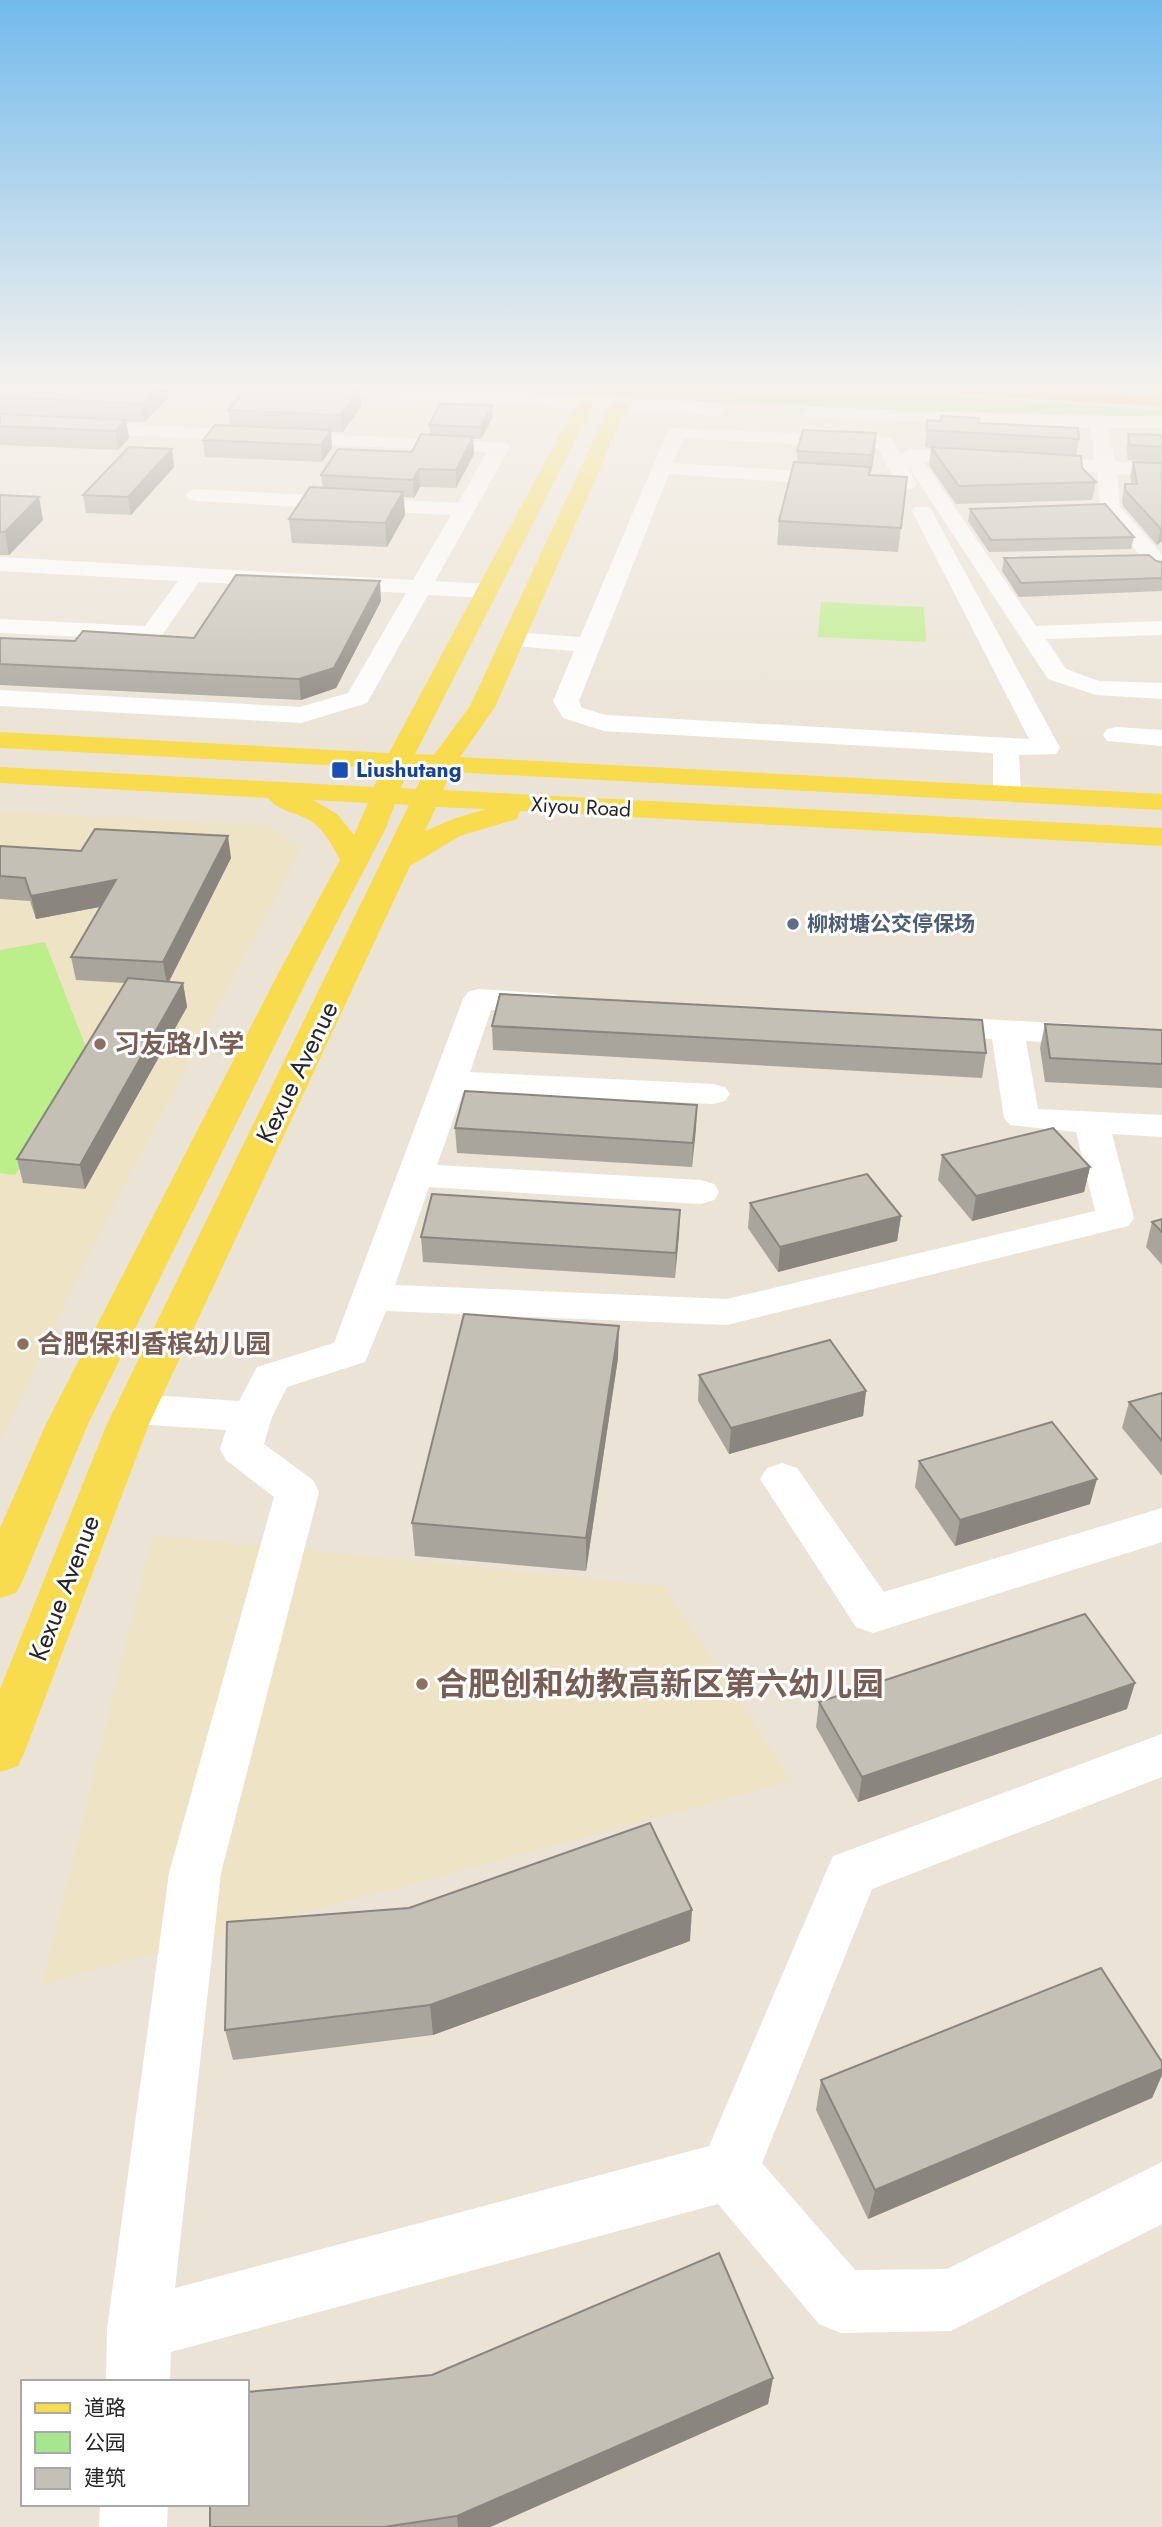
<svg xmlns="http://www.w3.org/2000/svg" width="1162" height="2527" viewBox="0 0 1162 2527" font-family="Jost,'Noto Sans SC',sans-serif">
  <style>
    .education { fill: #eee3c4 }
    .green { fill: #a6e68e }
    .pitch { fill: #bcee89 }
    .lines { fill: none; stroke-linecap: round; stroke-linejoin: round }
    .minor { fill: #fff; fill-rule: evenodd }
    .major { fill: #f8dc4d; fill-rule: evenodd }
    .highway { fill: #ffa64d; fill-rule: evenodd }
    .wall { fill: #a9a59d }
    .shaded-wall { fill: #8a867f }
    .building { fill: #c5c0b6; stroke: #8a867f; stroke-width: 2 }
    .transit-dot { fill: #1a4fb4; stroke: #fff; stroke-width: 2.5 }
    .service-dot { fill: #5c6f8a; stroke: #fff; stroke-width: 2.5 }
    .education-dot { fill: #8d6e63; stroke: #fff; stroke-width: 2.5 }
    .labels { text-anchor: middle; stroke-width: 6; stroke-linejoin: round; paint-order: stroke }
    .far-transit-label { font-size: 21px; font-weight: bold; fill: #164399; stroke: #fff; text-anchor: start }
    .far-street-label { font-size: 21px; fill: #262626; stroke: #fff }
    .far-service-label { font-size: 21px; font-weight: bold; fill: #4e5e75; stroke: #fff; text-anchor: start }
    .education-label { font-size: 26px; font-weight: bold; fill: #785e54; stroke: #fff; text-anchor: start }
    .street-label { font-size: 26px; fill: #262626; stroke: #fff }
    .near-education-label { font-size: 32px; font-weight: bold; fill: #785e54; stroke: #fff; text-anchor: start }
  </style>
  <rect width="100%" height="100%" fill="#ebe3d6"/>
  <g class="education">
    <path d="M0 811 271 826 301 849 93 1246 0 1442Z"/>
    <path d="M153 1535 664 1586 792 1781 42 1984Z"/>
  </g>
  <path class="green" d="M456 389H655L743 394 969 397 1162 410V417L861 409Z"/>
  <g class="pitch">
    <path d="M821 602 924 607 926 642 818 637Z"/>
    <path d="M45 942 89 1055 15 1175 0 1173V950Z"/>
  </g>
  <g class="lines">
    <g class="minor">
      <path d="M306 389H428L719 403 728 409 719 415 315 394Z"/>
      <path d="M810 407 1072 416H1162V428H1108L1115 462 1162 464V476L1117 474 1120 507 1162 554V574L1154 572 1100 508 1097 472 924 462 1036 626 1162 621V635L1046 639 1066 669 1099 681 1162 683V699L1096 695 1048 679 906 463 917 484 914 488 907 490 669 474 579 701 582 708 606 715 1029 739 912 511 915 507H929L932 511 1060 748 1056 754 1019 755 1021 794 1017 800 1007 802 997 800 993 794V753L604 731 563 718 553 701 574 651 513 646 505 644 501 639 505 634 513 632 580 637 669 428 885 437 892 439 901 454 910 449 1095 460 1090 428 803 417 801 413ZM683 438 878 448 893 477 673 463Z"/>
      <path d="M0 418 507 443 510 447 435 581 487 584 495 586 498 591 495 596 487 598 428 595 367 703 301 723 0 706V690L300 707 348 693 406 593 199 582 160 638 152 640 0 633V619L145 626 178 581 0 571V557L413 580 451 515 196 501 189 499 186 495 189 491 196 489 458 503 487 452 0 430Z"/>
      <path d="M1116 727 1162 730V746L1107 741 1103 735 1107 729Z"/>
      <path d="M479 989 552 994 563 997 568 1004 563 1011 552 1014 491 1010 470 1072 713 1084 725 1087 730 1094 725 1101 713 1104 463 1092 437 1165 701 1180 714 1184 719 1192 714 1200 701 1204 429 1187 395 1285 727 1299 1095 1211 1076 1132 1010 1125 1004 1118 992 1039 918 1033 914 1026 918 1019 930 1016 1162 1029V1049L1026 1041 1038 1109 1162 1115V1137L1112 1134 1134 1218 1128 1226 727 1325 386 1311 365 1362 287 1387 272 1417 264 1444 313 1480 319 1492 221 1873 175 2288 709 2146 833 1856 1162 1734V1777L872 1889 762 2163 855 2270 947 2269 1162 2162V2224L951 2331 841 2333 819 2324 718 2204 171 2352 170 2382H106L107 2329 169 1873 274 1497 226 1460 220 1449 226 1430 135 1424 120 1420 114 1409 120 1398 135 1394 239 1401 257 1367 334 1343 463 999 468 992Z"/>
      <path d="M782 1463 797 1468 884 1592 1162 1508V1542L873 1633 856 1627 760 1479 767 1468Z"/>
      <path d="M100 2504H168L167 2527H99Z"/>
    </g>
    <path class="major" d="M585 399 594 404 415 754 434 755 470 706 610 405 619 400 628 405 495 707 460 757 1162 794V810L451 772 443 790 1162 828V846L520 811 517 819 460 836 410 866 149 1424 25 1751 18 1766 0 1772V1689L107 1424 409 805 395 804 386 828 311 972 88 1424 23 1580 16 1593 0 1598V1528L46 1424 279 972 340 860C332 845 325 831 311 821 298 813 275 810 269 798L0 783V767L374 787 382 768 0 748V732L389 753 576 404ZM408 770 425 771 416 789 401 788ZM313 800 368 803 354 835 337 814ZM436 807 486 809 453 819 425 831Z"/>
    <path class="highway" d="M950 389H1046L1162 397V407L959 394Z"/>
  </g>
  <g class="wall">
    <path d="M0 389 169 397 144 422H126L129 438 118 450 0 445Z"/>
    <path d="M360 389 361 406 343 432H331L332 448 322 462 205 457 203 440 230 426 228 410Z"/>
    <path d="M493 417 481 439H473L474 454 456 488 420 487 414 498 404 497 405 515 387 547 292 543 289 519 323 487 321 475 412 452 430 435 429 425Z"/>
    <path d="M927 420 978 423 1079 439 1076 456 1082 468 1096 482 1092 500 956 504 929 465 931 448 925 447Z"/>
    <path d="M1128 434 1162 435V462L1128 460 1126 449Z"/>
    <path d="M172 449 174 467 131 515 86 513 83 495Z"/>
    <path d="M875 450 871 473H869V475L907 477 898 552 777 545 779 521 797 462V451Z"/>
    <path d="M1133 462 1162 463V541L1157 545 1123 506 1122 500 1125 484H1132L1130 477Z"/>
    <path d="M0 495 43 520 9 555H0Z"/>
    <path d="M970 509 1134 537 1131 549 989 552 968 521Z"/>
    <path d="M1004 558 1162 562V591L1019 597 1002 571Z"/>
    <path d="M381 601 336 688 301 700 0 685V638L75 641 194 638Z"/>
    <path d="M0 846 231 858 169 982 183 983 187 1007 85 1189 23 1183 17 1159 125 983 76 980 71 957 100 907 36 919 30 901 0 899Z"/>
    <path d="M1045 1024 1162 1030V1088L1045 1082 1040 1048Z"/>
    <path d="M492 1026 986 1053 982 1078 493 1050Z"/>
    <path d="M697 1105 692 1167 457 1153 455 1128Z"/>
    <path d="M942 1155 1090 1167 1084 1192 972 1221 938 1180Z"/>
    <path d="M750 1203 901 1216 897 1241 778 1272 748 1228Z"/>
    <path d="M680 1210 675 1278 423 1262 421 1237Z"/>
    <path d="M1162 1219V1265L1146 1247 1152 1222Z"/>
    <path d="M618 1358 586 1571 415 1556 412 1523Z"/>
    <path d="M699 1375 866 1391 863 1416 729 1454 698 1401Z"/>
    <path d="M1162 1393V1476L1122 1428 1129 1402Z"/>
    <path d="M919 1461 1090 1504 955 1546 915 1487Z"/>
    <path d="M819 1702 1127 1709 858 1802 816 1727Z"/>
    <path d="M690 1941 433 2035 233 2060 225 2030Z"/>
    <path d="M1162 2062V2075L1152 2098 868 2219 816 2110 821 2080Z"/>
    <path d="M773 2378 768 2404 490 2527H210Z"/>
  </g>
  <g class="shaded-wall">
    <path d="M156 389H168L169 397 144 422 142 404Z"/>
    <path d="M360 389 361 406 343 432 341 415Z"/>
    <path d="M492 405 493 417 481 439V427Z"/>
    <path d="M126 420 129 438 118 450 115 431Z"/>
    <path d="M331 430 332 448 322 462 321 445Z"/>
    <path d="M876 433 875 450 871 473 872 455Z"/>
    <path d="M473 437 474 454 456 488V470Z"/>
    <path d="M172 449 174 467 131 515 128 497Z"/>
    <path d="M419 469 420 487 414 498 413 480Z"/>
    <path d="M403 492 405 515 387 547 385 523Z"/>
    <path d="M39 497 43 520 9 555 5 532Z"/>
    <path d="M1162 528V541L1157 545 1161 529Z"/>
    <path d="M380 581 381 601 336 688 301 700 299 679Z"/>
    <path d="M228 836 231 858 167 985 163 962Z"/>
    <path d="M116 880 120 903 36 919 31 896Z"/>
    <path d="M183 983 187 1007 85 1189 80 1165Z"/>
    <path d="M697 1105 696 1129 692 1167 693 1143Z"/>
    <path d="M1090 1167 1084 1192 972 1221 976 1196Z"/>
    <path d="M680 1210 679 1235 675 1278 676 1253Z"/>
    <path d="M901 1216 897 1241 778 1272 780 1247Z"/>
    <path d="M619 1326 618 1358 586 1571V1538Z"/>
    <path d="M866 1391 863 1416 729 1454 731 1428Z"/>
    <path d="M1097 1479 1090 1504 955 1546 960 1520Z"/>
    <path d="M1135 1683 1127 1709 858 1802 862 1777Z"/>
    <path d="M692 1910 690 1941 433 2035 430 2005Z"/>
    <path d="M1162 2069V2075L1152 2098 868 2219 875 2190Z"/>
    <path d="M773 2378 768 2404 490 2527H458L457 2516Z"/>
  </g>
  <g class="building">
    <path d="M0 389H156L142 404 0 397Z"/>
    <path d="M246 389H360L341 415 228 410Z"/>
    <path d="M440 404 492 405 481 427 429 425Z"/>
    <path d="M0 414 126 420 115 431 0 426Z"/>
    <path d="M941 416 979 418 978 423 1078 428 1079 439 927 430V420L941 421Z"/>
    <path d="M215 425 331 430 321 445 203 440Z"/>
    <path d="M803 430 876 433 872 455 797 451Z"/>
    <path d="M421 434 473 437 456 470 419 469 413 480 321 475 338 449 412 452Z"/>
    <path d="M1128 434 1162 435V447L1130 445Z"/>
    <path d="M129 447 172 449 128 497 83 495Z"/>
    <path d="M931 447 1081 456 1082 468 1096 482 959 486Z"/>
    <path d="M794 462 870 467 869 475 907 477 901 528 779 521Z"/>
    <path d="M1133 462 1162 463V528L1161 529 1125 490V484H1137Z"/>
    <path d="M310 487 403 492 385 523 289 519Z"/>
    <path d="M0 495 39 497 5 532H0Z"/>
    <path d="M1105 504 1134 537 991 540 970 509Z"/>
    <path d="M1149 555 1156 561 1162 562V578L1021 583 1004 558Z"/>
    <path d="M236 575 380 581 334 668 299 679 0 664V638L75 641 83 631 194 638Z"/>
    <path d="M95 829 228 836 163 962 71 957 116 880 31 896 25 878 0 876V846L81 851Z"/>
    <path d="M128 978 183 983 80 1165 17 1159Z"/>
    <path d="M500 994 982 1020 986 1053 492 1026Z"/>
    <path d="M1045 1024 1162 1030V1064L1050 1058Z"/>
    <path d="M465 1091 697 1105 693 1143 455 1128Z"/>
    <path d="M1053 1128 1090 1167 976 1196 942 1155Z"/>
    <path d="M867 1174 901 1216 780 1247 750 1203Z"/>
    <path d="M432 1194 680 1210 676 1253 421 1237Z"/>
    <path d="M1162 1219V1232L1152 1222Z"/>
    <path d="M464 1314 619 1326 586 1538 412 1523Z"/>
    <path d="M830 1340 866 1391 731 1428 699 1375Z"/>
    <path d="M1162 1393V1441L1129 1402Z"/>
    <path d="M1052 1422 1097 1479 960 1520 919 1461Z"/>
    <path d="M1085 1614 1135 1683 862 1777 819 1702Z"/>
    <path d="M650 1823 692 1910 430 2005 225 2030 227 1922 409 1908Z"/>
    <path d="M1101 1968 1162 2062V2069L875 2190 821 2080Z"/>
    <path d="M719 2253 773 2378 457 2516 384 2527H210V2504H247V2392L432 2375Z"/>
  </g>
  <linearGradient id="sky" x2="0" y2="1"><stop stop-color="#72baed"/><stop offset="0.52" stop-color="#f6f2ed"/><stop offset="1" stop-color="#f6f2ed" stop-opacity="0"/></linearGradient>
  <rect width="1162" height="743" fill="url(#sky)"/>
  <rect class="transit-dot" x="331" y="761" width="18" height="18" rx="3.5"/>
  <circle class="service-dot" cx="793" cy="924" r="7"/>
  <g class="education-dot">
    <circle cx="100" cy="1044" r="7"/>
    <circle cx="23" cy="1344" r="7"/>
    <circle cx="422" cy="1684" r="7"/>
  </g>
  <g class="labels">
    <g class="far-transit-label">
      <text x="356" y="777">Liushutang</text>
    </g>
    <g class="far-street-label">
      <text transform="translate(581 807) rotate(3)" y="7">Xiyou Road</text>
    </g>
    <g class="far-service-label">
      <text x="807" y="931">柳树塘公交停保场</text>
    </g>
    <g class="education-label">
      <text x="114" y="1053">习友路小学</text>
      <text x="37" y="1353">合肥保利香槟幼儿园</text>
    </g>
    <g class="street-label">
      <text transform="translate(297 1072) rotate(-64)" y="9">Kexue Avenue</text>
      <text transform="translate(64 1588) rotate(-69)" y="9">Kexue Avenue</text>
    </g>
    <g class="near-education-label">
      <text x="436" y="1695">合肥创和幼教高新区第六幼儿园</text>
    </g>
  </g>
  <rect x="21" y="2380" width="228" height="126" fill="#ffffff" stroke="#a8a8a8" stroke-width="2"/>
  <rect x="35" y="2403" width="35" height="10" fill="#f8dc4d" stroke="#a8a8a8" stroke-width="2"/>
  <text x="84" y="2415" font-size="21" fill="#262626">道路</text>
  <rect x="35" y="2432" width="35" height="21" fill="#a6e68e" stroke="#a8a8a8" stroke-width="2"/>
  <text x="84" y="2450" font-size="21" fill="#262626">公园</text>
  <rect x="35" y="2468" width="35" height="21" fill="#c5c0b6" stroke="#a8a8a8" stroke-width="2"/>
  <text x="84" y="2485" font-size="21" fill="#262626">建筑</text>
</svg>
